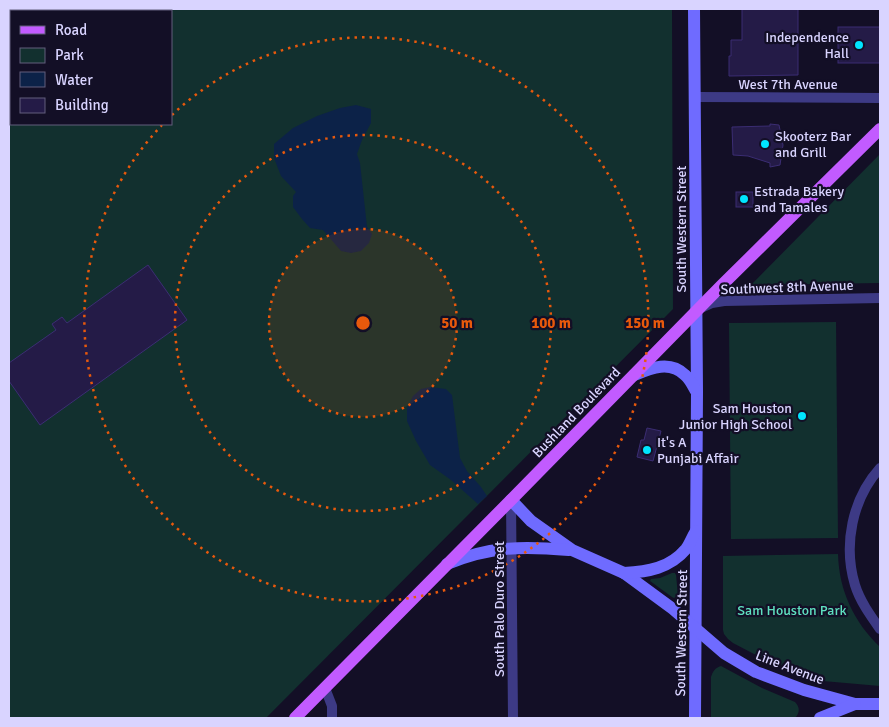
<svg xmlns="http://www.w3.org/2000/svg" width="889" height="727" viewBox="0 0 889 727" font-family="Signika,sans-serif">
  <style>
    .green { fill: #12302f; fill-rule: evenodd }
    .water { fill: #0c2248 }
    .building { fill: #241b47; stroke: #3b2d73 }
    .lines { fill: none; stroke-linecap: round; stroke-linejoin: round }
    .street { stroke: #3d3a85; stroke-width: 10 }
    .secondary { stroke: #6f6bff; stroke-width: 12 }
    .primary { stroke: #c25bff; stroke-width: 12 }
    .ring { fill: none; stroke: #e8590c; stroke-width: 2.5; stroke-dasharray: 2.5 5 }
    .poi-dot { fill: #00e5ff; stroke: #130f26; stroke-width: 2 }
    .labels { text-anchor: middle; stroke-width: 4.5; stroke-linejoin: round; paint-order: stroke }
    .poi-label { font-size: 14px; fill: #d9d4ff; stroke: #130f26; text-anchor: start }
    .street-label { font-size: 14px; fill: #d9d4ff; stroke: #130f26 }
    .park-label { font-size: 14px; fill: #5fe0c0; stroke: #130f26 }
    .centre { fill: #e8590c; stroke: #130f26; stroke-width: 2.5 }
    .ring-label { font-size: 15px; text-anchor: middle; font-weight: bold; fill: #e8590c; stroke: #130f26; stroke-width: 4.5; stroke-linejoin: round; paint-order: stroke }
  </style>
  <rect width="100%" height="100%" fill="#130f26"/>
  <g class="green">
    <path d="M9 9H672L673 309 266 718H9ZM11 11H171V124H11Z"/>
    <path d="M880 154V283L750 285H751Z"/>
    <path d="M836 322 838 538 731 539 729 323Z"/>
    <path d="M838 554C839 591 854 622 880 647V686L823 681 799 673 754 654 733 643 728 639 724 634 723 630V556Z"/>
    <path d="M672 573H675L676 575 678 595 674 598 672 597 650 581 651 579 660 578Z"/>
    <path d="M721 666 762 688 795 702C800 707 800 713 795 718H711V677C713 671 715 668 721 666Z"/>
  </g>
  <g class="water">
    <path d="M356 105 371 109V123L362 140 357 154 360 163 367 227 372 234 369 243 361 251 351 253 341 251 323 230 310 228 302 219 293 207V196L296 192 281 176 274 158V144L293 128 317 116 340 108Z"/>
    <path d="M430 387 446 389 452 395 460 458 467 471 481 487 487 496 478 504 451 480 430 465 416 441 407 421V408L413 396 421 389Z"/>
  </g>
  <g class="building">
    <path d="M742 9H798V75L729 76V56H731V40H742Z"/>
    <rect x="838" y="27" width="42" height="36"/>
    <path d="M770 124 779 125 783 145 780 165 770 167V163L748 156 733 155 732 127 770 126Z"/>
    <rect x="736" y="192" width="17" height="15"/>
    <path d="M148 265 187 320 40 425 9 381V363L56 330 52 324 62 317 67 323Z"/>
    <path d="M647 428 661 431 653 461 637 457 641 440H644Z"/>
  </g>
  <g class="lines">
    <g class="street">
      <path d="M695 97 880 98"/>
      <path d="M701 308 712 303 724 301 880 298"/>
      <path d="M880 468C852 499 843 545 855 585 860 601 870 615 880 629"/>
      <path d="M511 500 513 718"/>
      <path d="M325 688 332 706V718"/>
    </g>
    <g class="secondary">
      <path d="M694 9 697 392 695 718"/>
      <path d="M634 375C651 368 670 360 685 375 690 379 693 386 696 391"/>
      <path d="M511 500 531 521 572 550 624 573 673 609 724 653 756 672 804 690 855 704H880"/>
      <path d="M447 564C490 546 523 546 569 550"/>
      <path d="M624 573C648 572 670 568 686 549 690 544 692 537 696 531"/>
      <path d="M820 718 855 704"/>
    </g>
    <path class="primary" d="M295 718 511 500 722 285 880 129"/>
  </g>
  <circle cx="363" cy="323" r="94" fill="#e8590c" fill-opacity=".12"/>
  <g class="ring">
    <circle cx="363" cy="323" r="94"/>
    <circle cx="363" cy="323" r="188"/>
    <path d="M172 115A282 282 0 1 1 162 125"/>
  </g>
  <g class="poi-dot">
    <circle cx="859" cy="45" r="5"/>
    <circle cx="765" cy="144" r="5"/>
    <circle cx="744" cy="199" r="5"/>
    <circle cx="802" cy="416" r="5"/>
    <circle cx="647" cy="450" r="5"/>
  </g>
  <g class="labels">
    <g class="poi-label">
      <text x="849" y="42" text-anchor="end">Independence<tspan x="849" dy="16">Hall</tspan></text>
      <text x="775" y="141">Skooterz Bar<tspan x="775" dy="16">and Grill</tspan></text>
      <text x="754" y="196">Estrada Bakery<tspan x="754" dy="16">and Tamales</tspan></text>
      <text x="792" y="413" text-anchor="end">Sam Houston<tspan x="792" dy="16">Junior High School</tspan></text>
      <text x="657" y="447">It's A<tspan x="657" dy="16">Punjabi Affair</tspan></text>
    </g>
    <g class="street-label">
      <text x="788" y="89">West 7th Avenue</text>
      <text transform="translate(681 229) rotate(-90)" y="5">South Western Street</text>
      <text transform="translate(787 287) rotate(-2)" y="5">Southwest 8th Avenue</text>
      <text transform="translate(576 412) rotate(-46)" y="5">Bushland Boulevard</text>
      <text transform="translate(499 609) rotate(-90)" y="5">South Palo Duro Street</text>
      <text transform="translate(681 633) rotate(-89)" y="5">South Western Street</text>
      <text transform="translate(790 667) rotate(21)" y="5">Line Avenue</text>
    </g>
    <g class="park-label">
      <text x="792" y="615">Sam Houston Park</text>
    </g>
  </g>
  <circle cx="363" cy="323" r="8" class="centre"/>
  <g class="ring-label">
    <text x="457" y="328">50 m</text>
    <text x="551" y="328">100 m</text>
    <text x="645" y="328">150 m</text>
  </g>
  <rect width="889" height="727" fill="none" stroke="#d9d4ff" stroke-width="20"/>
  <rect x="10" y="10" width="162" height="115" fill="#130f26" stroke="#625e7d"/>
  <rect x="20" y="26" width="25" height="8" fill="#c25bff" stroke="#625e7d"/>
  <text x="55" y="35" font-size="15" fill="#d9d4ff">Road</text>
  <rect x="20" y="48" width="25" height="15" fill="#12302f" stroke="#625e7d"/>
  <text x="55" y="60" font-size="15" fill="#d9d4ff">Park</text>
  <rect x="20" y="72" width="25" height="15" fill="#0c2248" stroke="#625e7d"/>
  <text x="55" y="85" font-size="15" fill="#d9d4ff">Water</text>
  <rect x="20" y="98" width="25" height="15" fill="#241b47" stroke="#625e7d"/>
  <text x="55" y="110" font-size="15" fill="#d9d4ff">Building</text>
</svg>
